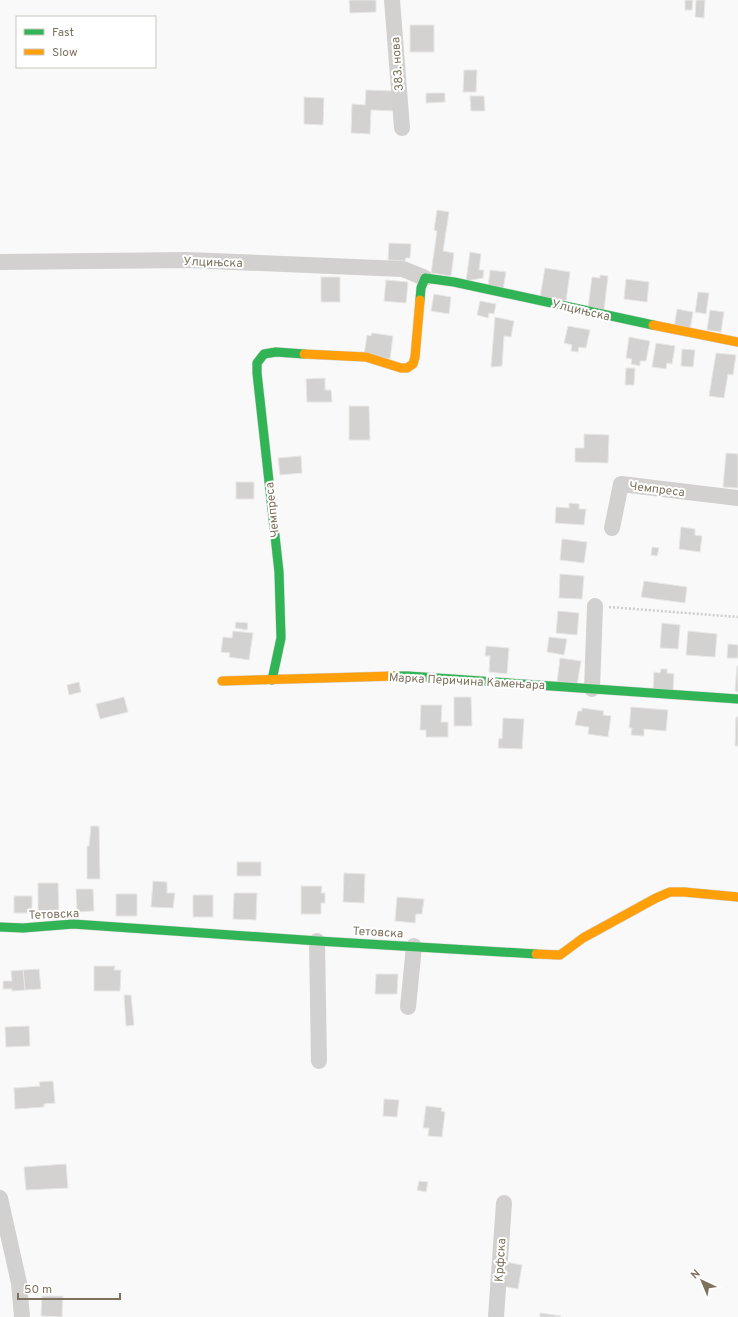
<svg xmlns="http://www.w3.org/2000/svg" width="738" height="1317" viewBox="0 0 738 1317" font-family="Overpass,sans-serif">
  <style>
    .building { fill: #d4d2d0; stroke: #e8e8e8 }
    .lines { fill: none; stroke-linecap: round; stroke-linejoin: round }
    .fast-casing { stroke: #d6d5d4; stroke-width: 10 }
    .slow-casing { stroke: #d6d5d4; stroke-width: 10 }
    .path { stroke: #cececd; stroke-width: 2.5; stroke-dasharray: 2 2; stroke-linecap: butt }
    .street { stroke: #d2d1cf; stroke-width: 16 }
    .fast { stroke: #30b455; stroke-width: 9 }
    .slow { stroke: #ff9f0a; stroke-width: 9 }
    .labels { text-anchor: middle; stroke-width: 4; stroke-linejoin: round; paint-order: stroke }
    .street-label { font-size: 12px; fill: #7e725f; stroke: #fff }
  </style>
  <rect width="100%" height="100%" fill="#f9f9f9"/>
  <g class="building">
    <path d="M349 0H376V12L350 13Z"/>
    <path d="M685 0H693L692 10H685Z"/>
    <path d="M696 0H705L704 18 695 17Z"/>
    <rect x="410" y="25" width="24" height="27"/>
    <path d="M464 70H477L476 92H463Z"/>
    <path d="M366 90 395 91V111L371 110 370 134 351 133 352 104 365 105Z"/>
    <path d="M426 93H445V102L426 103Z"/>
    <path d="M470 96H484L485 111H471Z"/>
    <path d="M304 97 324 98 323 125 304 124Z"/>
    <path d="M437 210 449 212 443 251 454 253 451 276 431 273 437 231 434 230Z"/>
    <path d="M389 243 411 244 410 258H406L405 261 388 260Z"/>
    <path d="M470 252 481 254 479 270H484L483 278 466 281Z"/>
    <path d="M545 268 570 272 566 301 540 297Z"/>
    <path d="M490 270 506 272 503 290 488 287Z"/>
    <path d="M600 275 608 276 604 310 588 308 592 277 600 278Z"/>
    <rect x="321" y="277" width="19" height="25"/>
    <path d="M626 279 649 282 647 302 624 299Z"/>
    <path d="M386 280 408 282 406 303 384 301Z"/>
    <path d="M698 292 709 293 706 314 695 312Z"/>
    <path d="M434 294 451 297 449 314 431 311Z"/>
    <path d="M480 301 496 304 494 314 489 313 488 318 477 315Z"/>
    <path d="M677 309 693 312 690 330 674 328Z"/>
    <path d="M710 310 724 312 721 332 707 330Z"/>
    <path d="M495 317 514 321 511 337 504 336 502 366 491 367Z"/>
    <path d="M568 326 590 330 586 348 579 347 578 352 571 351 572 345 564 343Z"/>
    <path d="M372 333 393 336 390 359 364 355 367 335 371 336Z"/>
    <path d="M629 337 650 341 646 361H640V366L631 364 632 359 626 358Z"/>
    <path d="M656 343 675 346 672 364 667 363 666 369 652 367Z"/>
    <path d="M682 349 695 350 693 367 681 366Z"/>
    <path d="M716 353 736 355 733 375 728 374 724 398 709 396Z"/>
    <path d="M626 368H635L634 385H625Z"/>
    <path d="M325 378V390H331L332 402H307L306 379Z"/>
    <path d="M349 406H369L370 440H349Z"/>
    <path d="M584 434 609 435 608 463 575 462V448H584Z"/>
    <path d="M726 453 738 454V488L723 487Z"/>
    <path d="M301 456 302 473 280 475 278 458Z"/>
    <rect x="236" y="482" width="18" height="17"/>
    <path d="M569 503 579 504V509H586L584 525 555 523 556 507 569 508Z"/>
    <path d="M681 527 695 529V535L702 536 700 552 679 549Z"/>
    <path d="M562 539 587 542 584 563 560 560Z"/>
    <path d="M652 547 659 548 657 556 651 555Z"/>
    <path d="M560 574 584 576 582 599 559 598Z"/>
    <path d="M644 581 687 587 685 603 641 597Z"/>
    <path d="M558 611 579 613 577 635 556 633Z"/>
    <path d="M236 622 248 623 247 630 235 628Z"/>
    <path d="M662 623 680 625 678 649 660 648Z"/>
    <path d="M233 631 253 633 249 660 229 657 230 653 221 652 223 637 232 638Z"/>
    <path d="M688 631 717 634 715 657 686 655Z"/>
    <path d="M549 637 567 639 564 655 547 652Z"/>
    <path d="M728 644 738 645V658H727Z"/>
    <path d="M486 646 509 648 507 674 489 672 490 656H485Z"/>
    <path d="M560 658 581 661 577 686 557 683Z"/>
    <path d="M737 666H738V692L735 691Z"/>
    <path d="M661 669H667V673L674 674 673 693 653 692 654 672 660 673Z"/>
    <path d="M79 682 81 692 69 695 67 685Z"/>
    <path d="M124 697 128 712 100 719 96 704Z"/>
    <path d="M454 697H471L472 726H454Z"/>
    <path d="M421 705H442L441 722H448V737H426V730H420Z"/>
    <path d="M631 707 668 710 666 731 644 729V736L631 735 632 728H629Z"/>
    <path d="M582 708 604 711 603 715 611 716 608 737 588 734 589 727 575 725 578 711H582Z"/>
    <path d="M736 717H738V746H735Z"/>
    <path d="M503 718 524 719 522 749 498 748 499 738 502 739Z"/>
    <path d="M91 826H99L100 879H87V846H89Z"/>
    <rect x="237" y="862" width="24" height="14"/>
    <path d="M344 873 365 874 364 903 343 902Z"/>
    <path d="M153 881 167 882V893H175L173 908 151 907Z"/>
    <path d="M38 883H58L59 913H38Z"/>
    <path d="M301 886H322L321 893H325V903H321V914H301Z"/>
    <path d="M76 889H93L94 911 77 912Z"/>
    <path d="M234 893H257L256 920 233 919Z"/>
    <rect x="116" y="894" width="21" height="22"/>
    <rect x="193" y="895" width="20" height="22"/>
    <rect x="14" y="896" width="18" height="17"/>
    <path d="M397 897 424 899 422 914H416L415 923 395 921Z"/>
    <path d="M94 966H115L114 970H121L120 991H94Z"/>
    <path d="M39 969 41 989 25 990 23 970Z"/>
    <path d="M23 970 25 990 12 991V989H3V981H12L11 971Z"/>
    <path d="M376 974H398L397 994H375Z"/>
    <path d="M124 995H131L134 1025 126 1026Z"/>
    <path d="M29 1026 30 1046 6 1047 5 1027Z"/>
    <path d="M53 1081 55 1103 44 1104V1107L15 1109 14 1088 40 1086 39 1082Z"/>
    <path d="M384 1099 399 1100 397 1117 383 1116Z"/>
    <path d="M426 1106 442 1108 441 1111 445 1112 442 1137 428 1136 429 1128H423Z"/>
    <path d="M66 1164 68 1188 26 1190 24 1167Z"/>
    <path d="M419 1181 428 1182 426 1192 417 1190Z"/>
    <path d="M506 1262 522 1265 518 1289 501 1286Z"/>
    <path d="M42 1296H63L62 1317 41 1316Z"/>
    <path d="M540 1313 561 1316 560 1317H540Z"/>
  </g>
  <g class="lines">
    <g class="fast-casing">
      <g id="fast">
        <path d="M420 300 421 288 425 278 454 282 653 325"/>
        <path d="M395 676H408L738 699"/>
        <path d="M272 680 281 638 279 572 257 373V363L264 354 276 352 304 354"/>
        <path d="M0 927 23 928 73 924 318 941 536 954"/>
      </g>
    </g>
    <g class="slow-casing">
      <g id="slow">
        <path d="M653 325 738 342"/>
        <path d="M304 354 366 357 401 368H407L413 364 415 357 420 300"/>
        <path d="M222 681 395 676"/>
        <path d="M536 954 560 955 583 938 656 898 670 892H684L738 897"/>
      </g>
    </g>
    <path class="path" d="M609 607 738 617"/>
    <g class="street">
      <path d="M392 0 402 128"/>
      <path d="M0 262 187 260 403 269 425 278"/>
      <path d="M612 528 621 484 738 498"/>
      <path d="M592 689 595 606"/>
      <path d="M317 941 319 1061"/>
      <path d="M408 1007 414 946"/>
      <path d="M0 1198 19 1283 22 1317"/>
      <path d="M496 1317 504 1203"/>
    </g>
    <use href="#fast" class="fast"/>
    <use href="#slow" class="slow"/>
  </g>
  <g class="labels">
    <g class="street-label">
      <text transform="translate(397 64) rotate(-94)" y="4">383. нова</text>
      <text transform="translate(213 262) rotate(2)" y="4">Улцињска</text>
      <text transform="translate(581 310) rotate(13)" y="4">Улцињска</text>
      <text transform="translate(657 489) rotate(7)" y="4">Чемпреса</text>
      <text transform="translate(272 510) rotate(-96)" y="4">Чемпреса</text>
      <text transform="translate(467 681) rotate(3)" y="4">Марка Перичина Камењара</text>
      <text transform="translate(54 914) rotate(-2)" y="4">Тетовска</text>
      <text transform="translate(378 932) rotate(3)" y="4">Тетовска</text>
      <text transform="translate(500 1260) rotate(-86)" y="4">Крфска</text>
    </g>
  </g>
  <rect x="16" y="16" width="140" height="52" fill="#ffffff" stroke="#cbc7bf"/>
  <rect x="24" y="29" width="20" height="6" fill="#30b455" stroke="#cbc7bf"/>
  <text x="52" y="36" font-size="12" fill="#7e725f">Fast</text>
  <rect x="24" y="49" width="20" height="6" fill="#ff9f0a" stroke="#cbc7bf"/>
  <text x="52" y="56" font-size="12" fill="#7e725f">Slow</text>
  <g transform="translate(702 1281) rotate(316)" stroke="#ffffff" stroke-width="3" paint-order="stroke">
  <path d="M0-3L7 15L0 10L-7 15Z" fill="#7e725f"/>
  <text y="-6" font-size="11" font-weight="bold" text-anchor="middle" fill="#7e725f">N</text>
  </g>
  <path d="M18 1293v6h102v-6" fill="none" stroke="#7e725f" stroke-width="2"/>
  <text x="24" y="1293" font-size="12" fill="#7e725f" stroke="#ffffff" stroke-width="3" paint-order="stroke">50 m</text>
</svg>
